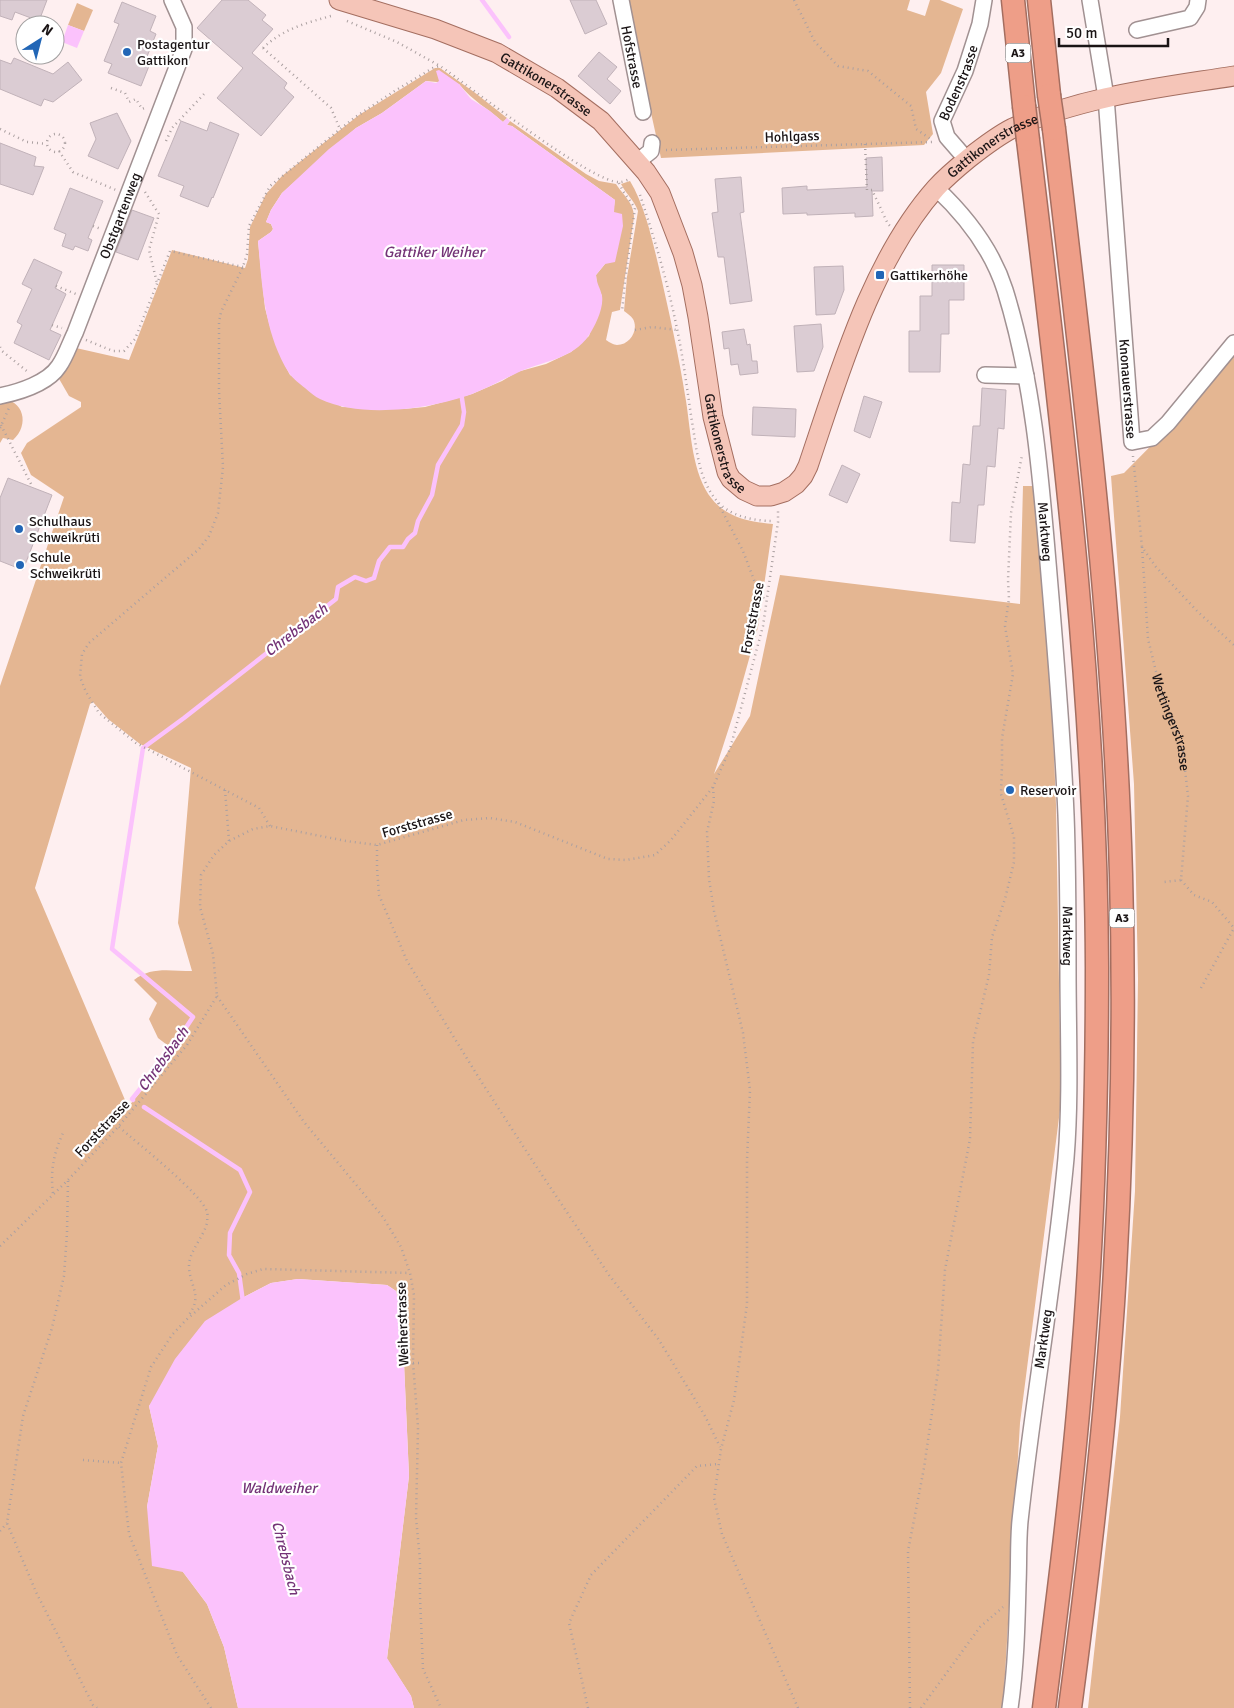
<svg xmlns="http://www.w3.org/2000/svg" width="1234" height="1708" viewBox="0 0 1234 1708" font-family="Signika,sans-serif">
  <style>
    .green { fill: #e4b692; fill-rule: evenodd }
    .water { fill: #fbc2fc }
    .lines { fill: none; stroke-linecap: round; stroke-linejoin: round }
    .stream { stroke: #fbc2fc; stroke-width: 4.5 }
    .building { fill: #dbccd3; stroke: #c1b2b9 }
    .minor-casing { stroke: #a19192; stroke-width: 18 }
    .major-casing { stroke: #a46e60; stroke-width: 21 }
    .highway-casing { stroke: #a46e60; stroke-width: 25 }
    .path { stroke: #aba0a1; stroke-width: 2.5; stroke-dasharray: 1 4; stroke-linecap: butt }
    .minor { stroke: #fff; stroke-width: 15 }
    .major { stroke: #f5c5b8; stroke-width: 19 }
    .highway { stroke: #ee9e88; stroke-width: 22 }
    .highway-bridge-casing { stroke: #a46e60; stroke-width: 25; stroke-linecap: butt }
    .highway-bridge { stroke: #ee9e88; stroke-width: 22 }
    .poi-dot { fill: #2266b6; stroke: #fff; stroke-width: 2 }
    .labels { text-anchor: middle; stroke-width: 4.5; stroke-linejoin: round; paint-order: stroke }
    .shield { fill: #fff; stroke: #5f5a5b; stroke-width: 1 }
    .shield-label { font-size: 12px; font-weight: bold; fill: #1a1415 }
    .poi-label { font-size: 14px; fill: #1a1415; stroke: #fff; text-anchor: start }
    .street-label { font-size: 14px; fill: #1a1415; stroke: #fff }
    .water-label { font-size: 15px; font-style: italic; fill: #743377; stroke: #fff }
  </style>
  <rect width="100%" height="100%" fill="#feeff0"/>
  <g class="green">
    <path d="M626 0H910L907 10 925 16 930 0H940L963 9 941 73 926 92 933 134 924 145 661 158Z"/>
    <path d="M77 3 93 10 84 31 68 25Z"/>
    <path d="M435 68H440L474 92 507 118 503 122C487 108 473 101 459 84L426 81 382 113 356 128 282 193 271 210 266 222 271 224 273 229 271 232 258 241 265 308 271 330 284 363 290 375 342 407 404 409 425 407 472 394 502 381 517 372 546 364 571 352 589 336 602 296 597 285 596 275 605 264 615 200 512 126 507 125 510 121 586 174 599 181 616 184C623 195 634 203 634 217L620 310 612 312 606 340C609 342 614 345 617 345 630 345 639 330 633 319 631 316 627 313 624 311L627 277 638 211C634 200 626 194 621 184L630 181C645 206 652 239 659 268 669 312 679 356 686 401 691 433 692 474 712 499 727 518 751 522 773 524L758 627 735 709 714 774 750 716 780 575 1020 604 1023 486H1043L1056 805 1061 1102 1020 1423 1003 1708H414L411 1696 387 1659 409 1476 402 1318 396 1291 387 1285 298 1279 271 1283 242 1298 149 1406 158 1446 147 1507 183 1572 207 1604 224 1647 238 1708H0V686L64 497 31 475 21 453 27 443 81 407V402L69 396 58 377 76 348 129 360 172 250 245 268 248 259 250 227 266 194 282 176 359 115ZM93 702 108 719 140 744 191 768 178 923 192 971C171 971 151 966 134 980L157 1003 149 1019 158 1038 175 1051 128 1107 35 888 90 704Z"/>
    <path d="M1234 352V1708H1088L1120 1417 1135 1191 1138 979 1134 784 1111 476 1124 473 1205 391Z"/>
    <path d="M0 399C24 399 30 425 13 440L3 438 0 443Z"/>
  </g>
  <g class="water">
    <path d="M68 25 84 31 77 48 62 42Z"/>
    <path d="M439 70 459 84 471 99 490 111 503 122 507 118 510 121 507 125 512 126 615 200 614 212 622 214 623 226 615 262 605 264 596 275C597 285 600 287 602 296 604 308 595 326 589 335 573 360 541 361 517 373 502 380 488 388 472 394 431 409 361 419 320 399 315 397 310 392 305 388 300 384 293 379 289 373 264 333 262 286 258 241L271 232 273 229 271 224 266 222 271 210 282 193 329 149 356 128 382 113 426 81 436 83 439 81 436 71Z"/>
    <path d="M298 1279 387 1285 396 1291 402 1318 409 1476 387 1658 411 1696 414 1708H238L224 1647 207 1604 183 1572 152 1566 147 1507 158 1446 149 1406 175 1359 205 1321 242 1298 271 1283Z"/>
  </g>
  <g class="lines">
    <g class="stream">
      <path d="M482 0 509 37"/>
      <path d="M133 1100 132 1099 169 1053 193 1017 112 949 143 748 184 718 336 599 338 587 355 577 366 581 374 578 379 561 390 547H403L408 539 415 533 418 521 432 495 438 465 462 425 464 412 461 392"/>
      <path d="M144 1107 240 1170 250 1192 230 1233 229 1255 239 1273 243 1302"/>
    </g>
  </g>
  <g class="building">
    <path d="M0 0H47L39 21 15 12 12 20 0 16Z"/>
    <path d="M222 0H248L266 15 262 20 273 29 252 53 287 83 284 88 294 97 261 136 217 98 243 68 197 28Z"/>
    <path d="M570 0H596L607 24 585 34Z"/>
    <path d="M122 2 156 16 150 31 156 34 144 64 149 66 141 86 108 73 112 64 104 61 119 24 114 22Z"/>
    <path d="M599 52 617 67 607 79 621 91 610 104 578 76Z"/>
    <path d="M14 58 53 74 68 62 82 80 53 102 44 99 41 106 0 89V60L11 64Z"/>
    <path d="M117 113 131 141 118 169 88 156 96 139 90 123Z"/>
    <path d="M181 121 207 131 210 122 239 134 213 198 212 197 208 207 180 196 184 186 158 176Z"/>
    <path d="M0 143 36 157 34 166 44 167 33 195 0 184Z"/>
    <path d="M882 157 883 191H872L873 216 855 217V213L807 215V213L783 214 782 188 807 186V190L867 187 866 158Z"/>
    <path d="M741 177 744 212 740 213 752 301 730 304 724 257H718L712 213 718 212 715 179Z"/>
    <path d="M70 188 103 201 88 238 92 240 88 251 75 246 73 250 62 246 66 234 54 229Z"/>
    <path d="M132 210 154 218 138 260 116 252Z"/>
    <path d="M34 259 62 272 55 288 66 294 50 330 61 335 49 360 14 343 22 325 17 322 32 289 22 284Z"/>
    <path d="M932 265H964V300H949V334H941L940 372H909V331H920V296H932Z"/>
    <path d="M843 266 844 290 835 314 816 315 814 267Z"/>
    <path d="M821 324 823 347 814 371 797 372 794 326Z"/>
    <path d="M744 329 747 345 750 344 752 361H757L758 373 740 375 738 364 731 365 729 348 724 349 722 332Z"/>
    <path d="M982 388 1006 390 1004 429 998 428 995 467 987 466 984 505H978L975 543 950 541 952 502 960 503 963 464 970 465 973 426H980Z"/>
    <path d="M864 396 882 402 870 438 854 431Z"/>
    <path d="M753 407 796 409 795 437 752 435Z"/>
    <path d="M842 465 860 474 847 503 829 495Z"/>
    <path d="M8 478 52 495 23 570 0 561V498Z"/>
  </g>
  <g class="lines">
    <g class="minor-casing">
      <g id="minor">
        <path id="s2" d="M621 0 643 112"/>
        <path id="s3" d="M1090 0 1106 97 1132 442 1152 438 1168 423 1234 343"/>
        <path d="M1137 30 1190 18 1197 7 1198 0"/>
        <path id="s4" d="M967 160 947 137 942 121 965 71 980 24 984 0"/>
        <path d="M637 162 651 151 652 143"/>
        <path id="s5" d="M936 188C967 217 992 249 1005 290 1036 390 1042 494 1051 598 1057 670 1063 743 1066 815 1068 867 1068 919 1068 971 1068 1033 1071 1096 1066 1158 1055 1280 1033 1400 1020 1521 1018 1542 1019 1563 1018 1584 1017 1625 1016 1667 1010 1708"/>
        <path d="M985 375 1026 376"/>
        <path id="s6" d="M0 396C19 392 48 383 59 366 66 356 70 343 75 333L184 49V27L172 0"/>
      </g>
    </g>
    <g class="major-casing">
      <g id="major">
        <path id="s7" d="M339 0 435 29 497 53 557 88 601 121 646 172 660 193 683 253 692 285 698 317 713 417 727 472 731 479 744 490 757 496H771L784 492 796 484 803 476 808 466C839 375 871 261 936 188 946 177 958 167 969 158 983 147 997 136 1013 128 1083 96 1159 88 1234 76"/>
      </g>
    </g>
    <g class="highway-casing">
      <g id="highway">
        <path d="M1013 0 1024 106"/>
        <path d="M1039 0 1049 95"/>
        <path d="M1054 129C1083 377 1114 625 1121 874 1125 1018 1122 1161 1113 1304 1104 1439 1088 1574 1070 1708"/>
        <path d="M1028 140C1061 415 1096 690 1097 967 1097 1104 1093 1242 1081 1378 1072 1488 1058 1598 1044 1708"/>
      </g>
    </g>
    <g class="path">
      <path d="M794 0 815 42 838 66 868 71 911 106 916 129 932 140"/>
      <path d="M347 21 397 42 440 66"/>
      <path d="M263 48 331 108 340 129"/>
      <path d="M263 48C284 28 307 23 334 15"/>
      <path d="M111 88 125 93 129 102 136 99 142 109 147 107"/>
      <path d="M0 129 27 142 47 144"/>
      <circle cx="56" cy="143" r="9"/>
      <path d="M166 141 172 128 205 93"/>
      <path d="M865 144 867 190H872L888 224 890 226"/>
      <path d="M666 150 933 142"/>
      <path d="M59 151 73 172 116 190"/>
      <path d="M619 183 623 191 635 208 625 281 622 312"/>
      <path d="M145 192 159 214 149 250 157 283"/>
      <path d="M640 195C654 237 667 280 676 324 683 356 687 389 692 422 697 449 698 479 717 501 729 516 754 521 773 521"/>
      <path d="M93 226 101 229"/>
      <path d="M56 286 76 294"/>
      <path d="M52 325 62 328"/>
      <path d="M635 330 652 327 677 330"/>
      <path d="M86 340 113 351H124L135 339 170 251 243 267"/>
      <path d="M0 347 2 351 28 372"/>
      <path d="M1 425 31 484 30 487"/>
      <path d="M0 428 9 408"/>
      <path d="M1133 456 1142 547 1156 567 1198 612 1234 645"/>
      <path d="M718 503 743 551 754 580 765 601"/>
      <path id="s1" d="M1142 547 1148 639 1161 692 1182 743 1188 796 1181 880 1164 882"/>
      <path d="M713 787 714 801 707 832 709 879 714 911 743 1033 750 1090 747 1160V1304L734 1400 721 1449 714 1498 722 1534 798 1708"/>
      <path d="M225 790 229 841"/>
      <path d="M270 826 259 808 136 743 99 713 86 692 80 677 82 654 89 643 199 549 209 536 218 513 223 467 219 391V322L221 312 243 267 247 254 249 226 270 186 354 118 393 92 433 68 440 66C468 85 594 185 620 182 623 182 627 180 630 179"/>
      <path d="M377 845V868L379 895 407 961 479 1078 532 1160 609 1275 659 1340 705 1416 720 1447"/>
      <path d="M1181 880 1194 895 1212 902 1234 928"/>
      <path d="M1201 988 1234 928"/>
      <path d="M217 996 304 1122 383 1217 401 1247 410 1273 414 1295 413 1363 418 1427 416 1518 420 1560V1597L423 1669 441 1708"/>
      <path d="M119 1127C136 1142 202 1194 207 1212 208 1214 207 1221 207 1223 203 1238 190 1250 189 1265 189 1287 204 1295 188 1316"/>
      <path d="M68 1181 67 1233 64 1276 52 1328 23 1416 7 1523 36 1592 93 1705 97 1708"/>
      <path d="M53 1193C50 1170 54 1153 63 1133"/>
      <path d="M0 1246 68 1180 118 1127 187 1045 217 996 213 954 200 907 201 875 214 855 229 841 253 829 270 826 346 841 377 845 464 820 490 818 515 822 608 859 626 860 655 855 671 840 713 787 730 749 763 626 778 522V511"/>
      <path d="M413 1363H421"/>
      <path d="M83 1460 121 1463"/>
      <path d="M0 1531 7 1523"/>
      <path d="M211 1708 177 1655 129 1534 121 1463 151 1367 172 1335 186 1320 226 1285 247 1274 263 1269 410 1273"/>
      <path d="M588 1708 569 1623 591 1575 697 1466 718 1464"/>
      <path d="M910 1708 908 1551 924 1468 938 1371 945 1270 970 1139 973 1042 989 975 992 937 1005 899 1014 862V837L1001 794 1002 765V738L1013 674 1005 626 1009 599 1008 580 1011 513 1022 455"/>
      <path d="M921 1708 980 1627 1003 1607"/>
    </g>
    <use href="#minor" class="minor"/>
    <use href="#major" class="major"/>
    <use href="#highway" class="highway"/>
    <g class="highway-bridge-casing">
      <g id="highway-bridge">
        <path d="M1049 95 1054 129"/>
        <path d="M1024 106 1028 140"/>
      </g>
    </g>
    <use href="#highway-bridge" class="highway-bridge"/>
  </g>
  <g class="poi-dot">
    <circle cx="127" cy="52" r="5"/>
    <rect x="875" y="270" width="10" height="10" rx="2.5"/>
    <circle cx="19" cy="529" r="5"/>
    <circle cx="20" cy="565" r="5"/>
    <circle cx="1010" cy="790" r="5"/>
  </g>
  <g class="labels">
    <g class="shield">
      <rect x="1005.5" y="43.5" width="25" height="19" rx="4"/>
      <rect x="1109.5" y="908.5" width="25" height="19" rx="4"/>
    </g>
    <g class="shield-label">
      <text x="1018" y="57">A3</text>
      <text x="1122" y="922">A3</text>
    </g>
    <g class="poi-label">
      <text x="137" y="49">Postagentur<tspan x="137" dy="16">Gattikon</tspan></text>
      <text x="890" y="280">Gattikerhöhe</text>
      <text x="29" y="526">Schulhaus<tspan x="29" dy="16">Schweikrüti</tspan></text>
      <text x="30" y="562">Schule<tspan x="30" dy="16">Schweikrüti</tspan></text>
      <text x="1020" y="795">Reservoir</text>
    </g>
    <g class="street-label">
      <text dy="5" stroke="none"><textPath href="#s2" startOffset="58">Hofstrasse</textPath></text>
      <text dy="5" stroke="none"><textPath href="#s4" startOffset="89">Bodenstrasse</textPath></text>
      <text dy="5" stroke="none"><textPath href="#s7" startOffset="225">Gattikonerstrasse</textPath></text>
      <text transform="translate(792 136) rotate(-2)" y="5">Hohlgass</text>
      <text dy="5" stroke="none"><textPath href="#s7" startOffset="1155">Gattikonerstrasse</textPath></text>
      <text dy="5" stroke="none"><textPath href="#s6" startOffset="230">Obstgartenweg</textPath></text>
      <text dy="5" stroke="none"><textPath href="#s3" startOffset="391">Knonauerstrasse</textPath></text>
      <text dy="5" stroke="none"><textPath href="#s7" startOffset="645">Gattikonerstrasse</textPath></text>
      <text dy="5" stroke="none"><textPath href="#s5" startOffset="370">Marktweg</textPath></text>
      <text transform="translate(752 618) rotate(-79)" y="5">Forststrasse</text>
      <text dy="5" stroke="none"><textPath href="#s1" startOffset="179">Wettingerstrasse</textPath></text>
      <text transform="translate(417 823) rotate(-16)" y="5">Forststrasse</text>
      <text dy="5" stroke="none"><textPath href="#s5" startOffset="775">Marktweg</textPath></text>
      <text transform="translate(102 1128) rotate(-47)" y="5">Forststrasse</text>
      <text transform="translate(402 1324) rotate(-92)" y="5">Weiherstrasse</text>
      <text transform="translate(1043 1339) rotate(-82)" y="5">Marktweg</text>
    </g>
    <g class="water-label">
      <text x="434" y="257">Gattiker Weiher</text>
      <text transform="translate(296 630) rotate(-38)" y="5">Chrebsbach</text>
      <text transform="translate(163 1059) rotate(-54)" y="5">Chrebsbach</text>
      <text x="279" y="1493">Waldweiher</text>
      <text transform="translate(286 1558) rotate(76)" y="5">Chrebsbach</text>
    </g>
  </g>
  <g transform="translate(40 40) rotate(36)"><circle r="24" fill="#ffffff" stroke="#a3a1a1"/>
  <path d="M0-4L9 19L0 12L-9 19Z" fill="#2266b6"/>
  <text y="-8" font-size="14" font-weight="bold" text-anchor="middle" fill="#1a1415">N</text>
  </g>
  <path d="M1059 38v8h109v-8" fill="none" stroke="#1a1415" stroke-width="2.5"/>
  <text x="1066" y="38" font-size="15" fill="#1a1415" stroke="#ffffff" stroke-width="4" paint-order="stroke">50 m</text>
</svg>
